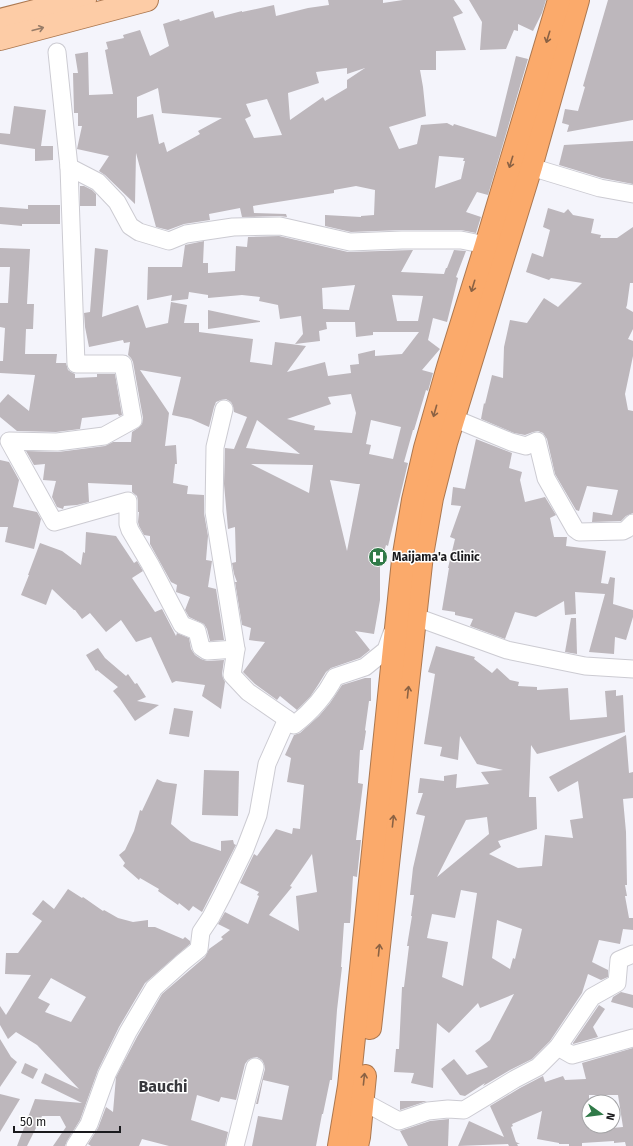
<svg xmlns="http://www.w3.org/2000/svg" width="633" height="1146" viewBox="0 0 633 1146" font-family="'Fira Sans',sans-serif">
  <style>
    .building { fill: #bdb7bc; fill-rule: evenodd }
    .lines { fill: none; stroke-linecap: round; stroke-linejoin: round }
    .minor-casing { stroke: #cccbd2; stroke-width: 19 }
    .major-casing { stroke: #ac7850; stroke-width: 24 }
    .highway-casing { stroke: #ac7850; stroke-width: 24 }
    .minor { stroke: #fff; stroke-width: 17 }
    .major { stroke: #fdcca6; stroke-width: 22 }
    .highway { stroke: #fbaa6b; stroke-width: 22 }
    .oneway { stroke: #977c68 }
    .oneway2 { stroke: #8a6244 }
    .labels { text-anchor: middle; stroke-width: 3; stroke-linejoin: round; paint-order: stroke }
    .poi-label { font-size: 12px; font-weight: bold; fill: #1a1a1d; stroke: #fff; text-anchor: start }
    .district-label { font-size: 16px; font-weight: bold; fill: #38383d; stroke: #fff }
  </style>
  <rect width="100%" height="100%" fill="#f4f4fb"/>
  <g class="building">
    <path d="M328 0H383V3L403 0H454L463 13 453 17 466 50 436 51V70H420L423 87 426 116 389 127 399 149 417 144 421 125 447 123 453 126 454 124 496 137 516 56 528 59 488 195 477 192 466 212 481 217 476 233 461 230H402L351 232 325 226V215L361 217V216L374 215 375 190 356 186 334 190V193L253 206 254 213 286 214 287 217 280 216 242 217 240 208 209 214 210 220 184 224 168 230 156 227 136 153 135 204 105 175 99 171 109 156 77 149 82 126H78V113H74L73 73H78L75 54 88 52 89 95 113 94 105 50 108 49 106 42 124 38 123 35 140 30 150 56 169 46 163 24 179 19 180 21 213 11 215 18 242 11V12L274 5 276 16 308 8 329 5ZM347 68V74L365 68 347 80V88L325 101 323 97 290 120 288 93 319 83 316 72ZM158 88 162 113 222 118 198 131 200 134 167 152 164 142 159 144 153 114 137 118V97ZM267 99 282 135 254 138 245 119 251 116 246 104ZM439 156 464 158 463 161H465L461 179 435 188Z"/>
    <path d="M469 0H546L542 13 533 31 518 24V31L514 30 506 49 480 50 482 22Z"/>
    <path d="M608 0H633V120L567 132 569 125 562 123 565 109 578 111 585 87 583 86Z"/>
    <path d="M14 106 46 110 41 146H53V160L35 161V149L0 144V133L10 134Z"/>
    <path d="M633 141V184L602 178 559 165 564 145Z"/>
    <path d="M80 186H84L92 190 96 194V206H80Z"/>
    <path d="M28 205H60V224H22V226L0 224V207L28 209Z"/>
    <path d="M548 208 564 213 568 209 573 215 594 219 591 233 601 235 600 238H617L633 227V283H630L627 305 626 308 633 312V329L628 339 633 341V356L625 394 628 410 633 411V513L626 516 621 521 592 522 593 512 612 515 618 490 587 486 579 511 576 510 555 474 547 439 543 433 538 431 533 432 525 435 514 433 481 419 484 403 485 404 492 375 503 378 504 347 510 320 527 323 544 298 558 307 582 283 551 278 549 280 526 272 532 253 543 257 550 230 543 227Z"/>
    <path d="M279 236 348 252 413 250 401 272 444 274 446 268H447L454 250 466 251 456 277 458 278 447 322 433 318 428 340 440 349 422 370 433 373 428 391 426 390 414 430H413L404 462 408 463 388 546 386 545 380 567V600L374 634 355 631 370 650 360 658 331 668 326 672 318 685 310 697 297 710 280 696 277 700 255 684 243 672 265 642 249 640 251 628 242 625 235 582H237L234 574 232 563 236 562 235 527 228 529 224 484 225 448 234 449 247 417 234 412 233 406 231 402 226 399 221 400 216 402 214 407 209 427 191 419 172 415 181 377 140 370 169 413 165 446 176 445 177 464H175L173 483 188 486 187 494 204 495V513L208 536 206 560 212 561 208 587 216 589 224 640 210 641 207 629 204 624 189 617 185 610 190 597 176 592 177 585 171 582 150 544V536L144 535 139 526 138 522 139 512H138V501L137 496 132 492V485L88 483 89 502 77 505 64 506 63 509 57 507 52 497 56 481 43 480 45 464 34 465 26 451 58 452 105 446 113 442H131L132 432 138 428 142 424 143 418 133 362 131 358 128 355 130 342 124 343 123 340 89 347 85 327 84 313 90 312 95 248 108 250 102 317 138 305 146 328 168 323 171 302 187 305 184 323H199V332L253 339 250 362 272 365 275 342 306 346 287 372 325 362 328 376 351 373 350 365 359 364 358 354 375 350V356L402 354 419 332H373V335L356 337 355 322H326L327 329 319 331 320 341 295 344 303 334 301 316 280 319 278 305 259 301 260 297 242 295 208 298V295L189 292 188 299 171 301 172 295 147 300 148 267H182L185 245 204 241 203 263H208V273L235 271 236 246 247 247 248 237ZM355 285 349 310 323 309 322 288ZM392 295 423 296 418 321H397ZM351 394 356 413 352 433 314 430 315 426 287 419 331 404 328 397ZM257 420 300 454 246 448ZM371 420 401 427 393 459 369 454 371 445 366 444ZM251 464 313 465 309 493ZM330 480 357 484H360L347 551Z"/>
    <path d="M0 248 30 249 27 304H34L33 329H26L25 354H57L56 363H66L68 370 71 372 75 374V378L97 377V374H115L122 415 119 416 118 414 82 418 80 429 56 432 17 431 0 417V403L8 394 29 411 35 375 0 373V361H3L5 328 0 327V303H8L10 267H0Z"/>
    <path d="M208 310 260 321V322L208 329Z"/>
    <path d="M476 439 512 453 509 468 522 472 520 480 525 502 545 497 556 515 550 518 554 537H567L566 546 606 551 601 583 608 584 610 577 615 578 613 604 633 610V617L626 640 615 637 614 654 589 652 605 594 575 592 576 614 565 615 564 601 536 617 515 612 505 639 470 626 473 619 455 615V612L442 610 449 568H448L455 539 450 537 461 506 451 505 453 487 465 489Z"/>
    <path d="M0 460 9 462 19 480 13 507 37 512 41 519 34 549 5 542 8 527H0Z"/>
    <path d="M86 532 116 536 134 563 137 561 143 571 132 578 155 612 162 609 176 636 177 633 189 638 191 649 195 655 201 659 207 661 224 660 222 674 223 678 225 682 221 709 202 696 205 685 176 681 172 683 151 637 136 642 121 620 106 632 90 613 82 619 75 610H74L52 589 46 605 21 595 29 575H28L40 543 62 551 81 565 83 552 85 553Z"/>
    <path d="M571 618H576L577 654 565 652Z"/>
    <path d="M436 646 475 657 474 659 492 673 497 668 510 680 519 682 518 686 537 687V690L568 688 570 720 607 717 605 691 616 690V696L623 695 625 732 537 754 531 745 529 797H536L537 829 498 841 501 847 489 854 518 868 542 866 545 835 573 838 570 820 583 818 578 781 558 792 549 777 626 735 629 773 633 772V798L623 799 626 832 627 885H625L627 896H625L629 918H633V930L623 929 620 944 599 940 592 962 608 970V977L601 980 588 974 582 993 550 1041 532 1059 510 1070 483 1086 485 1083 465 1096 460 1095 441 1069 454 1059 467 1075 488 1067 475 1051 490 1040 514 994 480 1008 478 1003 449 1033 437 1023 433 1088 411 1083 414 1073 394 1072 396 1049H399L402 987H404L409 946H407L412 916H411L414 895H410L413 868 425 816 416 814 423 793H418L420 778 444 781V776L457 774 456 788 489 784 481 772 503 770 477 764 460 736 458 760 440 756 442 747 424 744 435 674 428 672ZM487 817 489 834 437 877 466 820ZM461 890 477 893 463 986 442 977 448 942 427 938 432 914 455 918ZM497 920 522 929 515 959 513 958 510 969 492 958Z"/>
    <path d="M98 648 105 658 126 676 128 674 135 684 137 683 146 697 137 701 159 705 135 721 120 699 113 691 118 687 97 670 96 671 86 655Z"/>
    <path d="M365 678H371V701H369L365 730 366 731 363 750H360L358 783 363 784 356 840H361L357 877 353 876 350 923H344L341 967H342L337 1010 332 1080H330L323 1114H322L316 1146H252L258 1116 282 1120 289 1086 263 1080 258 1104H256L265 1069 264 1064 262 1060 257 1057 252 1058 248 1060 245 1064 236 1100 221 1097 219 1102 197 1095 191 1120 228 1132 225 1146H169L142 1139 139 1146H91L88 1144 98 1128 106 1107 113 1112 116 1077 137 1037 162 994 205 957 209 949 223 939 221 937 230 930 218 924 225 912 248 924 259 896 257 895 259 892 240 883 254 854 257 856 276 829 292 834 293 828 300 829 304 785 287 782 291 758 285 755 294 735 300 733 319 716 330 703 342 685ZM312 854 317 892 296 896 299 931 269 915 292 887 290 886Z"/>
    <path d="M174 708 193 711 189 737 169 734Z"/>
    <path d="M204 770 239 771 238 816 202 815Z"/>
    <path d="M157 779 163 782 177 784 171 824 191 841 221 851V841L233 840 234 844 236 845 202 912 193 906 189 911 179 903 178 905 158 891 159 889 140 878 139 880 123 866 125 863 119 855 125 850 134 831 140 810 142 811Z"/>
    <path d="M68 889 82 898 83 897 103 911 104 910 118 918 133 922 148 920V927H155L183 939 185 937 190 941V944L145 983 119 1027 98 1070 80 1120 67 1141 65 1146H53L66 1127 60 1116H42L27 1146H17L35 1099 82 1103 41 1083 45 1073 79 1089 37 1045 16 1032 8 1039 0 1025V1006L6 1015 31 975 5 974 6 953H18L42 921 32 914 43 900 54 909ZM51 978 86 997 71 1022 45 1012 50 1004 38 998Z"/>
    <path d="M621 992 633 995V1008L611 1002 613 997Z"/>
    <path d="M599 1005 605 1009 593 1027 598 1037 573 1044V1043Z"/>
    <path d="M0 1039 11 1057 17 1062 0 1087Z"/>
    <path d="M633 1048V1146H626L625 1142 614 1143V1141L582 1143V1146H569V1144H559V1143L537 1139 542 1111 512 1124 513 1126 511 1127 516 1142 520 1144H517L518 1146H509L508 1144 458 1146 469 1121 504 1137 490 1106 520 1088 543 1076 545 1082 563 1076 565 1080 586 1079 582 1063ZM589 1095H618L623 1127 589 1130Z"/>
    <path d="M25 1063 38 1069 33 1079 21 1073Z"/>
    <path d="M0 1094 20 1099 0 1132Z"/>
    <path d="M400 1101H427L400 1110Z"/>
    <path d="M449 1119 448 1146H408L400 1131 430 1121Z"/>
  </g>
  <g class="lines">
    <g class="minor-casing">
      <g id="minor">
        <path d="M57 52 69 167 76 364H123L133 420 104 436 57 442 9 441 54 522 128 501V524L130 530 150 564 182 625 197 631 201 647 207 651 236 649 232 675 248 692 287 719 294 725C311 712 325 696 335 677L365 667 386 650 392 633"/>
        <path d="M69 167 98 182 117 202 130 226 139 232 169 241 186 234 233 227 280 226 350 242 402 240H461L486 245"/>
        <path d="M531 167 600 188 633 194"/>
        <path d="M224 409 215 447 214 512 236 649"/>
        <path d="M453 418 511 442 526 446 537 441 546 478 575 529 579 532 623 531 627 529 633 523"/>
        <path d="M416 617 507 650 585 666 633 669"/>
        <path d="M558 1047 572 1055 633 1038"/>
        <path d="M362 1101 399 1121 428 1111 448 1109 464 1110 515 1079 538 1067 558 1047 592 997 617 983 619 960 633 954"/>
        <path d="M75 1146 89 1124 107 1074 128 1032 154 988 183 962 199 949 201 932 211 917 223 894 245 849 258 815 267 764 287 719"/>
        <path d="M235 1146 255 1067"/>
      </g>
    </g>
    <g class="major-casing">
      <g id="major">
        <path d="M0 20 66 3 85 0"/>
        <path d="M0 39 147 0"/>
      </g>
    </g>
    <g class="highway-casing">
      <g id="highway">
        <path d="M370 1028 422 555 432 498 446 443 531 167 578 0"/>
        <path d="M339 1146 349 1086 403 560 413 500 425 448 448 367 486 245 559 0"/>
        <path d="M357 1146 359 1137 365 1076"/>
      </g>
    </g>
    <use href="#minor" class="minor"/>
    <use href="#major" class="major"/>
    <use href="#highway" class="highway"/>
  </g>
  <defs><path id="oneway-shaft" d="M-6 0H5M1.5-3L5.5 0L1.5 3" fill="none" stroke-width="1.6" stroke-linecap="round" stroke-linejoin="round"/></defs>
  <use class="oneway" href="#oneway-shaft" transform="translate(38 29) rotate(-15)"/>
  <g class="oneway2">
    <use href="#oneway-shaft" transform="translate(548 37) rotate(107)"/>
    <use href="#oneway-shaft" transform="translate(511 162) rotate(107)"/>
    <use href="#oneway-shaft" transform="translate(473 286) rotate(107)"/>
    <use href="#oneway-shaft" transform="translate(435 411) rotate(106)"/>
    <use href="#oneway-shaft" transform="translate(408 692) rotate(-84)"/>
    <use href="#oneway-shaft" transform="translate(393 821) rotate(-84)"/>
    <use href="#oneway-shaft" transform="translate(379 950) rotate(-84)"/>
    <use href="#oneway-shaft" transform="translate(364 1079) rotate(-84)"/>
  </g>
  <defs>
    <g id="hospital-disc" transform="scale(1)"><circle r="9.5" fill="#307a48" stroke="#fff"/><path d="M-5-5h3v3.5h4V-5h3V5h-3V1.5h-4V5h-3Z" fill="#fff"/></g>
  </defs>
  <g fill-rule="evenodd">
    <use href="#hospital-disc" x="378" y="557"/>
  </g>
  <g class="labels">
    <g class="poi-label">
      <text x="392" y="561">Maijama'a Clinic</text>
    </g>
    <g class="district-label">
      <text x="163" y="1092">Bauchi</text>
    </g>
  </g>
  <g transform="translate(601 1114) rotate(104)"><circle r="19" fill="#ffffff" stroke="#a3a3a5"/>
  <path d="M0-3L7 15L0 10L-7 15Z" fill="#307a48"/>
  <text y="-6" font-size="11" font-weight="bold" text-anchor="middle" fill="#1a1a1d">N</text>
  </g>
  <path d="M14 1126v6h106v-6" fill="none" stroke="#1a1a1d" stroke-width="2"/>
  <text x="20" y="1126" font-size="12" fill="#1a1a1d" stroke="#ffffff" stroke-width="3" paint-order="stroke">50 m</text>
</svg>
